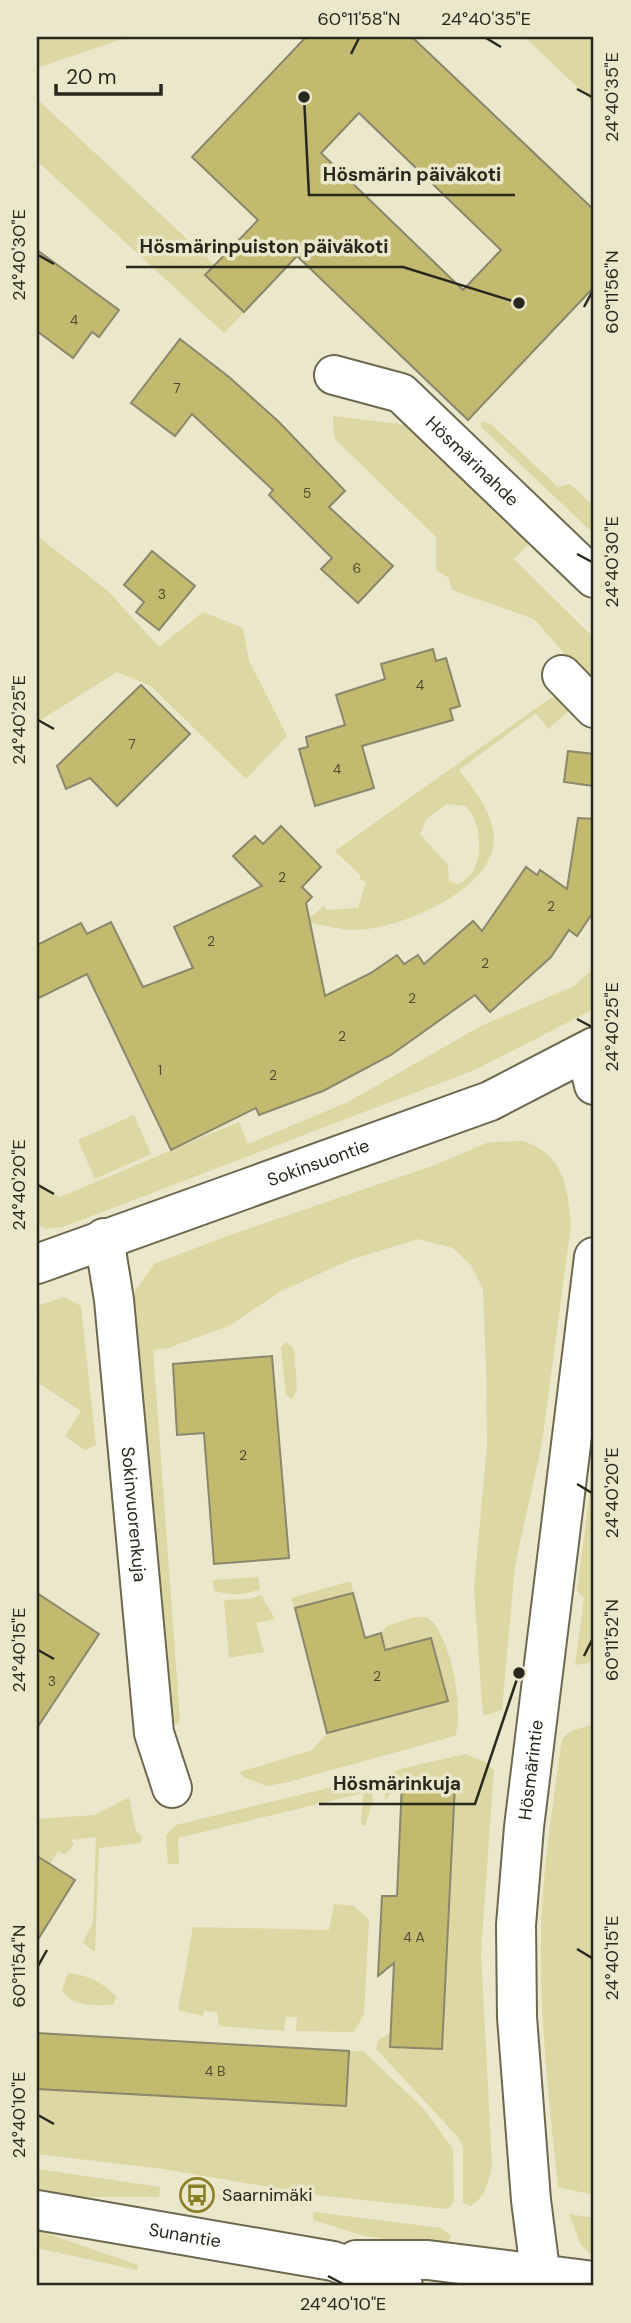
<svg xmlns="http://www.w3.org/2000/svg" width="631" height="2323" viewBox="0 0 631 2323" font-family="'DM Sans',sans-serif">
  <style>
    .green { fill: #dcd7a3; fill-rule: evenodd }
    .building { fill: #c2ba6e; stroke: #8a876d; stroke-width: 2; fill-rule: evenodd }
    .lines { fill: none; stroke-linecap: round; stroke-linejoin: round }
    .minor-casing { stroke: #6c6950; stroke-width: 42 }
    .minor { stroke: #fff; stroke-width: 38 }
    .ticks { fill: none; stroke: #29281d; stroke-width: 2.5 }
    .labels { text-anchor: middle; stroke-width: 7; stroke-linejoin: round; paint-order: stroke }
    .number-label { font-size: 14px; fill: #4f4c31 }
    .street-label { font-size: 18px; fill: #29281d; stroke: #eae7cb }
    .poi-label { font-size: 18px; fill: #29281d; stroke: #eae7cb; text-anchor: start }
    .leader { fill: none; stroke: #29281d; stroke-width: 2.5 }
    .callout-dot { fill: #29281d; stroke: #eae7cb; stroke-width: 2.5 }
    .callout-label { font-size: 19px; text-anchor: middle; font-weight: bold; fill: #29281d; stroke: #eae7cb; stroke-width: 7; stroke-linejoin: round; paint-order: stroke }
    .neatline { fill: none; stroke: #29281d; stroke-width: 2.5 }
    .ticks-label { font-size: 18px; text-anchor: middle; fill: #29281d }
  </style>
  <rect width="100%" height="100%" fill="#eae7cb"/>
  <g class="green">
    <path d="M37 37H128L37 68Z"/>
    <path d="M525 37H594V103L526 38Z"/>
    <path d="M37 99 215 265 205 275 244 312 224 333 37 161Z"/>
    <path d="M333 416 416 426 533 539 514 559 594 638V687L534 619 452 590 448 577 436 570V537L334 438Z"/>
    <path d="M481 421 491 424 558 487 570 484 594 507V534L481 427Z"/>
    <path d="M37 536 108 591 159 647 203 612 243 628 249 661 287 736 246 779 151 686 117 672 37 722Z"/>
    <path d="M552 697 561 699 570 710 548 729 536 713 459 770C474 789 495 816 494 841 491 892 397 930 354 930 340 930 325 925 311 923L309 918 324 906 327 910 358 908 366 882 360 879V875L335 851ZM447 804 466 806C484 825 486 873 458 884L449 881 448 865 420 834 427 818Z"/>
    <path d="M594 968V1009L477 1069 63 1227 46 1229 37 1224V1184L60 1197 239 1122 248 1144 348 1102 481 1026 574 986Z"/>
    <path d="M134 1115 151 1154 95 1179 78 1140Z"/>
    <path d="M523 1141C563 1154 568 1186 571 1225L542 1443 515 1565 502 1710 483 1716 474 1588 487 1445 486 1369 483 1289 471 1265 453 1248 418 1239 350 1260 281 1291 229 1326 168 1348 153 1350 180 1720 177 1724 170 1721 130 1299 154 1264 227 1236 435 1165 489 1142Z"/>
    <path d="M64 1297 81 1306 96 1445 85 1450 65 1436 81 1411 37 1382V1306Z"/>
    <path d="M286 1342 294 1349 297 1389 292 1399 286 1395 281 1347Z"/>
    <path d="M594 1461V1662L575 1665 584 1598 577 1591Z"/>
    <path d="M258 1577 260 1589C243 1596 231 1595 214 1591L213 1580Z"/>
    <path d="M351 1581 353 1593 295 1608 291 1598Z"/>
    <path d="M261 1595 275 1619 256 1623 264 1652 229 1658 224 1600 250 1599Z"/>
    <path d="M415 1617H427C450 1631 465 1711 455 1736L288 1782 267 1786 243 1777 240 1772 312 1750 327 1733 447 1701 431 1638 385 1650 381 1633 387 1626Z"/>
    <path d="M594 1724V2195L558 2187C550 2110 541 2034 541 1957 540 1883 552 1811 562 1739L571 1731Z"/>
    <path d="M465 1754 485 1762 494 1770 481 1953 492 2164C489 2180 486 2198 470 2206L463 2203V2147L458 2137 376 2049 378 2040 391 2033 390 2047 442 2049 455 1785 402 1782 385 1800 384 1782 391 1773 400 1769Z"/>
    <path d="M365 1779 372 1787 373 1800 365 1826 361 1825 363 1793 178 1838 179 1864H168L166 1836 176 1825Z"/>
    <path d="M129 1797 136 1831 142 1837 141 1843 99 1848 95 1952 83 1943 93 1922 96 1837 71 1840 74 1844 65 1855 58 1851 50 1864 37 1856V1819L95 1815Z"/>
    <path d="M334 1904 354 1906 369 1920 364 2014 354 2032 296 2031 297 2017H286L284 2031 219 2026 217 2012 204 2011 203 2016 178 2010 193 1927 329 1930Z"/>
    <path d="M68 1973C88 1975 103 1982 116 1997L113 2005C95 2005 73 2008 62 1990Z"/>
    <path d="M349 2051H363L423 2108 453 2149 454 2201 448 2209 317 2195 163 2169 37 2154V2089L346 2105Z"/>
    <path d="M37 2169 160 2187 159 2197H78L37 2191Z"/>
    <path d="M314 2212 441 2228 451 2236 446 2246 439 2248 361 2235 313 2220Z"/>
    <path d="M569 2214 594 2218V2257L581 2245Z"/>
    <path d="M37 2230 138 2265 137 2270 37 2248Z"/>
  </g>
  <g class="building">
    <path d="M306 37H412L594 210V287L468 420 297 256 244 312 205 275 258 220 192 157ZM359 113 501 250 463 290 321 153Z"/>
    <path d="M37 250 119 310 99 337 92 332 73 358 37 331Z"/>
    <path d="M180 339 229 377 279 422 345 491 329 507 393 566 358 603 321 569 332 558 269 495 273 490 192 414 175 436 131 403Z"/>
    <path d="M152 551 195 586 159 630 136 612 144 602 124 585Z"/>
    <path d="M433 649 436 661 446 658 460 706 450 709 453 720 362 746 374 788 315 806 299 749 308 747 306 737 345 725 336 695 385 679 381 664Z"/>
    <path d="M141 685 190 734 117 806 90 778 66 789 57 766Z"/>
    <path d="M568 751 594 754V786L564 782Z"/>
    <path d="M578 818 594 819V911L577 936 569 930 551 957 490 1012 475 995 391 1055 323 1091 259 1115 256 1108 171 1150 87 974 37 999V945L81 923 87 934 111 922 143 987 193 968 174 927 262 886 233 856 255 836 263 844 281 826 321 867 302 887 312 897 306 903 325 996 371 973 397 955 404 964 418 955 424 964 473 921 482 931 526 867 537 875 540 870 567 889Z"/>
    <path d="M272 1356 289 1558 214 1564 204 1433 177 1435 173 1364Z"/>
    <path d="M37 1593 99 1634 37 1728Z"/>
    <path d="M353 1593 365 1638 381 1633 385 1650 431 1638 448 1701 327 1733 295 1608Z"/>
    <path d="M402 1782 455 1784 442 2049 390 2047 394 1963 378 1976 382 1896H397Z"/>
    <path d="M37 1856 75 1880 37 1941Z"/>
    <path d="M37 2033 349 2051 346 2106 37 2089Z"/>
  </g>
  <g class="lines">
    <g class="minor-casing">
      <g id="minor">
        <path id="s1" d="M334 375 401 393 594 578"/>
        <path d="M562 675 594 708"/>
        <path d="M586 1052 594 1085"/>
        <path id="s2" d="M104 1238 114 1300 154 1733 172 1788"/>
        <path id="s3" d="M37 1264 490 1101 594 1047"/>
        <path id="s4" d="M37 2210 333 2261 403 2286"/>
        <path d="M356 2260H428L594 2281"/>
        <path id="s5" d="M542 2286 531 2200 517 2017 516 1925 524 1827 594 1257"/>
      </g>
    </g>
    <use href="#minor" class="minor"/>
  </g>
  <path class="ticks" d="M486 38 501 47M351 54 359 38M577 89 592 97M38 255 54 264M584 307 592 292M577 554 592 562M38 720 54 729M577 1019 592 1027M38 1185 54 1194M577 1484 592 1493M38 1650 54 1659M584 1656 592 1640M577 1949 592 1958M38 1966 47 1950M38 2115 54 2124M328 2276 343 2284"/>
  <defs>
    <g id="bus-ring" transform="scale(1.75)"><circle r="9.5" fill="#eae7cb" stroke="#8a8027" stroke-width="1.5"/><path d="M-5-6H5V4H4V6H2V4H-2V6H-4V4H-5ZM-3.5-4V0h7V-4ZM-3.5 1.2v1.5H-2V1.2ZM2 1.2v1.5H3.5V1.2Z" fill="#8a8027"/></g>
  </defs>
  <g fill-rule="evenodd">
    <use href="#bus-ring" x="197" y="2195"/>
  </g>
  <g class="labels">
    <g class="number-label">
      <text x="74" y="325">4</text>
      <text x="177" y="393">7</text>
      <text x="307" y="498">5</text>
      <text x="357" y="573">6</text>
      <text x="162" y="599">3</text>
      <text x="420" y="690">4</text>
      <text x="132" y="749">7</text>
      <text x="337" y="774">4</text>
      <text x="282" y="882">2</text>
      <text x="551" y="911">2</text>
      <text x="211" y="946">2</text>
      <text x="485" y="968">2</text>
      <text x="412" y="1003">2</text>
      <text x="342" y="1041">2</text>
      <text x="160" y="1075">1</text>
      <text x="273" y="1080">2</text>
      <text x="243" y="1460">2</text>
      <text x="377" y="1681">2</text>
      <text x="52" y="1686">3</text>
      <text x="414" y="1942">4 A</text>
      <text x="215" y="2076">4 B</text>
    </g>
    <g class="street-label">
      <text dy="6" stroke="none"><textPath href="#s1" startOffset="168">Hösmärinahde</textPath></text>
      <text dy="6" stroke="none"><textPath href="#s3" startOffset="299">Sokinsuontie</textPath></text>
      <text dy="6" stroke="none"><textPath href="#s2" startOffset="278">Sokinvuorenkuja</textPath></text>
      <text dy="6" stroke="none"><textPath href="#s5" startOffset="518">Hösmärintie</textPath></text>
      <text dy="6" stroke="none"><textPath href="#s4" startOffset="150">Sunantie</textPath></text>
    </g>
    <g class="poi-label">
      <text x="222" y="2201">Saarnimäki</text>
    </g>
  </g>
  <path class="leader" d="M304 97L309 195H515M519 303L403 267H126M519 1673L475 1804H319"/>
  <g class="callout-dot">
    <circle cx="304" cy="97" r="7"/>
    <circle cx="519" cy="303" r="7"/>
    <circle cx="519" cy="1673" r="7"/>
  </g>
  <g class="callout-label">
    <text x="412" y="181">Hösmärin päiväkoti</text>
    <text x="264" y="253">Hösmärinpuiston päiväkoti</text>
    <text x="397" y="1790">Hösmärinkuja</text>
  </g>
  <rect width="631" height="2323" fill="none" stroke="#eae7cb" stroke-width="77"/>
  <path d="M56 84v10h105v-10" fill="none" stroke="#29281d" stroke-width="3.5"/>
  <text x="66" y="84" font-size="21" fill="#29281d" stroke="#eae7cb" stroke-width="5" paint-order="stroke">20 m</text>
  <rect x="38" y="38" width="554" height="2246" class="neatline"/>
  <g class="ticks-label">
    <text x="359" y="25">60°11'58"N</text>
    <text x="486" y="25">24°40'35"E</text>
    <text transform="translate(612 97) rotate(-90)" y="6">24°40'35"E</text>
    <text transform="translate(19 255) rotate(-90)" y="6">24°40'30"E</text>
    <text transform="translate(612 292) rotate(-90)" y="6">60°11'56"N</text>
    <text transform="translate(612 562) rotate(-90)" y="6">24°40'30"E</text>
    <text transform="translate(19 720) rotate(-90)" y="6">24°40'25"E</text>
    <text transform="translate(612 1027) rotate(-90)" y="6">24°40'25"E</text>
    <text transform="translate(19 1185) rotate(-90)" y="6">24°40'20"E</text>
    <text transform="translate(612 1493) rotate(-90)" y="6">24°40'20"E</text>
    <text transform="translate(612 1640) rotate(-90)" y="6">60°11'52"N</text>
    <text transform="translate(19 1650) rotate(-90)" y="6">24°40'15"E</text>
    <text transform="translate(612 1958) rotate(-90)" y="6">24°40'15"E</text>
    <text transform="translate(19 1966) rotate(-90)" y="6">60°11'54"N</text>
    <text transform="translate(19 2115) rotate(-90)" y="6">24°40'10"E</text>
    <text x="343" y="2310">24°40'10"E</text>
  </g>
</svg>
